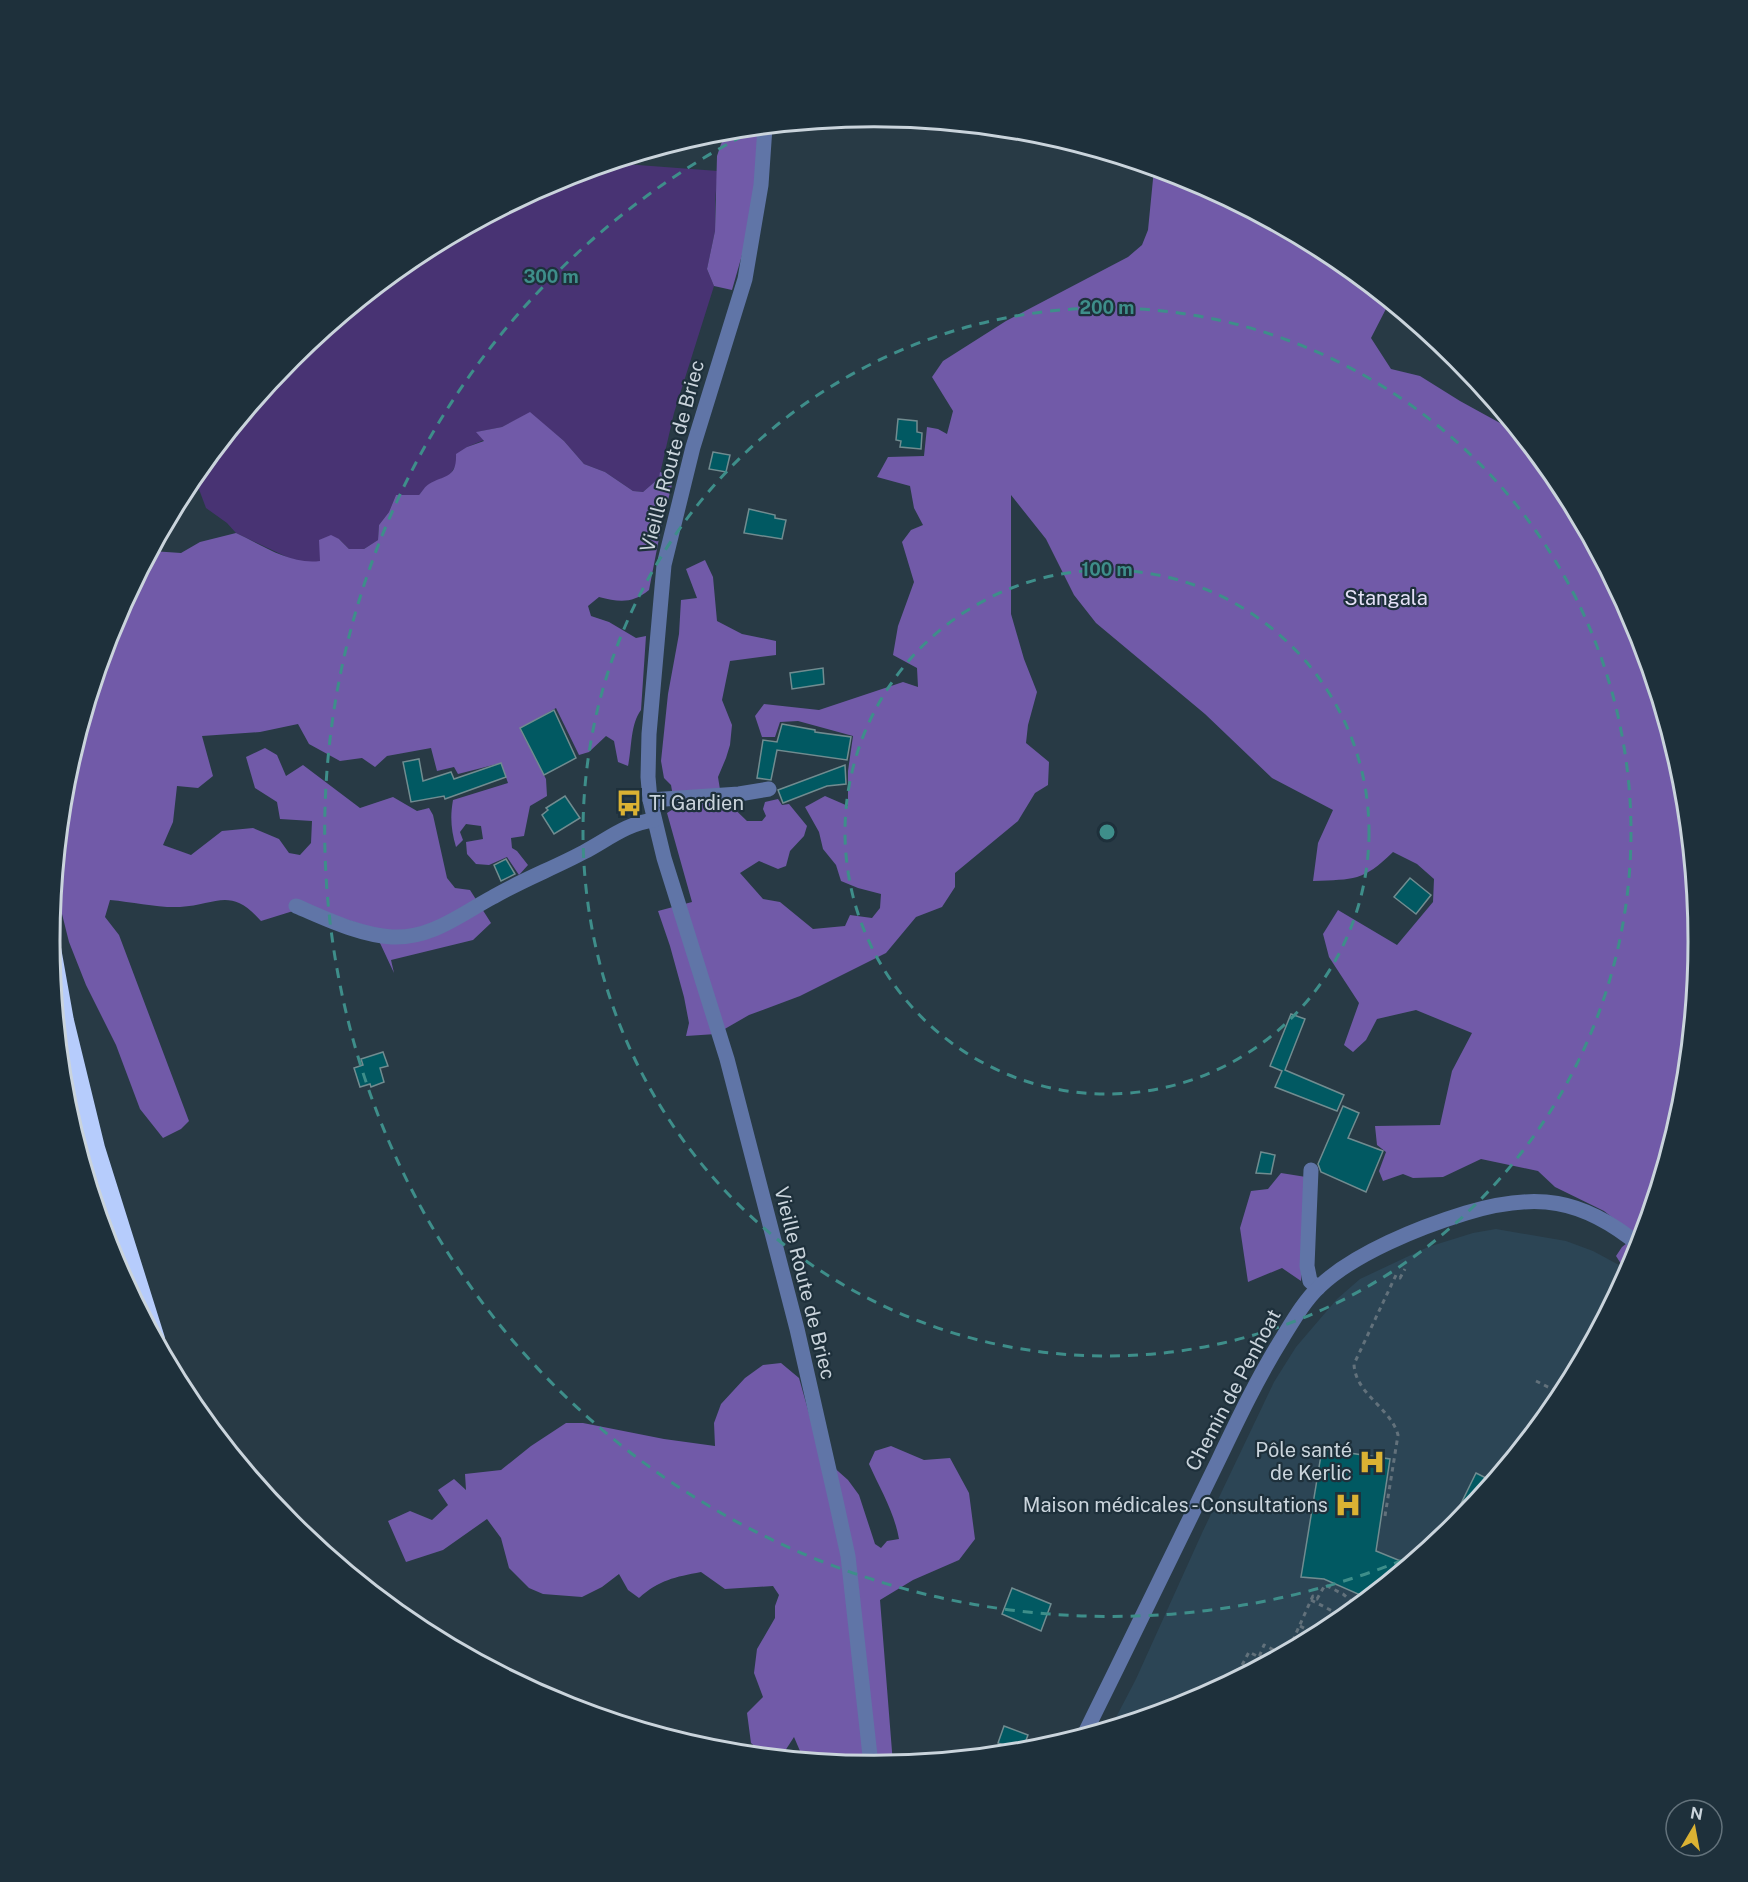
<svg xmlns="http://www.w3.org/2000/svg" width="1748" height="1882" viewBox="0 0 1748 1882" font-family="'Public Sans',sans-serif">
  <style>
    .built { fill: #2c4555 }
    .green { fill: #483373 }
    .forest { fill: #715aa8 }
    .building { fill: #015962; stroke: #718c90; stroke-width: 1.5 }
    .lines { fill: none; stroke-linecap: round; stroke-linejoin: round }
    .path { stroke: #62717b; stroke-width: 3; stroke-dasharray: 4.5 4.5; stroke-linecap: butt }
    .minor { stroke: #6075a7; stroke-width: 15 }
    .highway { stroke: #b6ccfc; stroke-width: 18 }
    .ring { fill: none; stroke: #3e8e8a; stroke-width: 3; stroke-dasharray: 10 8 }
    .labels { text-anchor: middle; stroke-width: 4.5; stroke-linejoin: round; paint-order: stroke }
    .street-label { font-size: 20px; fill: #cad4dc; stroke: #1e303b }
    .park-label { font-size: 20px; fill: #e5e1f7; stroke: #1e303b }
    .poi-label { font-size: 20px; fill: #cad4dc; stroke: #1e303b; text-anchor: end }
    .rim { fill: none; stroke: #cad4dc; stroke-width: 3 }
    .centre { fill: #3e8e8a; stroke: #1e303b; stroke-width: 3 }
    .ring-label { font-size: 18px; text-anchor: middle; font-weight: bold; fill: #3e8e8a; stroke: #1e303b; stroke-width: 4.5; stroke-linejoin: round; paint-order: stroke }
  </style>
  <rect width="100%" height="100%" fill="#283a45"/>
  <path class="built" d="M1496 1229 1566 1241 1593 1251 1619 1265 1627 1273 1559 1399 1457 1524 1332 1627 1189 1703 1111 1727 1136 1679 1202 1533 1274 1382 1296 1347 1337 1299 1360 1279 1428 1247 1473 1233Z"/>
  <path class="green" d="M611 163 718 171 715 200V231L707 269 714 286 674 413 659 478 643 492 633 491 605 472 584 464 564 441 530 413 502 427 477 432 484 440 467 447 448 478 428 485 419 495H396L389 512 379 525 378 540 364 549H349L339 539 320 562 307 563 289 558 236 533 227 523 206 508 194 476 291 358 416 255 559 179Z"/>
  <g class="forest">
    <path d="M759 128 756 193 744 248 732 290 714 286 707 269 715 231 717 156 721 144 728 131Z"/>
    <path d="M1154 169 1190 179 1332 256 1389 303 1371 338 1391 369 1420 376 1460 401 1520 434 1560 483 1636 626 1683 780 1698 941 1683 1102 1636 1257 1627 1273 1616 1256 1622 1247 1636 1236 1604 1211 1555 1187 1538 1171 1481 1159 1443 1177 1413 1178 1403 1174 1383 1181 1379 1171 1386 1152 1377 1145 1375 1126 1440 1125 1452 1071 1472 1033 1416 1010 1377 1019 1366 1040 1353 1052 1344 1045 1359 1003 1329 957 1323 934 1338 910 1397 945 1433 902 1434 879 1417 864 1393 852C1362 882 1355 879 1313 881L1318 843 1333 810 1272 778 1205 714 1096 623 1074 595 1046 539 1011 495V614L1024 659 1037 692 1028 725 1026 743 1049 762 1048 785 1035 793 1018 821 955 873V887L942 907 916 917 886 953 800 996 749 1015 716 1034 686 1036 689 1023 684 997 670 946 658 911 692 902 667 813 675 808 671 785 664 778 661 761 668 694 679 634 681 600 697 598 686 569 705 560 713 577 717 621 742 634 776 641V655L730 661 722 700 732 725 730 745 726 758 718 777 721 796 747 821H762L766 816 763 809 765 802 778 799 782 805 789 804 807 826 804 836 790 851 786 866 778 869 759 861 740 873 763 899 780 902 813 929 845 926 850 915 872 918 880 908 881 894 858 888 841 881 836 865 823 849 819 832 805 807 825 796 848 806V771L853 736 798 721 780 722 775 737H762L755 716 764 704 819 710 903 682 918 687 917 668 893 655 898 626 914 582 902 542 911 530 923 525 914 508 910 486 877 477 888 457 924 456 927 427 938 429 947 434 953 411 932 377 943 361 1006 321 1128 257 1142 245 1148 230Z"/>
    <path d="M530 412 564 441 584 464 605 472 633 491 643 492 659 478 660 472 674 477 662 523 649 590C632 604 619 602 599 597L588 606 591 616 609 622 636 638 646 636 641 710C630 725 632 748 628 766L618 762 614 741 606 736 589 752 579 755 556 708 520 729 546 779 547 796 530 806 524 836 511 838 512 848 517 851 528 865 519 875 507 857 489 865 476 864 467 854 466 842 483 839 481 826 466 824 460 832 463 840 456 847C451 830 450 817 453 800L508 783 501 763 458 774 454 767 437 771 431 748 387 756 375 767 362 758 340 761 309 744 298 724 260 732 202 736 213 776 198 788 177 786 173 822 163 845 191 855 222 831 253 828 279 839 289 853 300 855 311 843 312 821 280 819 277 802 255 788 246 757 265 748 277 755 286 776 303 765 360 808 393 797 417 811 429 808 433 815 447 878 455 888 470 890 491 923 473 940 391 960 394 973 373 928 306 907 261 921C230 886 217 905 180 907 158 908 133 902 110 900L105 917 119 935 189 1121 181 1129 163 1138 140 1109 116 1045 86 985 69 942 55 886 65 780 112 625 152 551 181 553 200 542 236 533C262 545 290 565 320 561L319 540 331 535 339 539 349 549H364L378 540 379 525 389 512 396 495H419C422 492 425 486 429 484 444 475 457 479 456 454L467 447 484 441 476 432 502 427Z"/>
    <path d="M1281 1173 1306 1177V1220L1301 1281 1282 1268 1248 1282 1240 1228 1251 1191 1268 1189Z"/>
    <path d="M781 1363 799 1378 821 1456 848 1480 859 1495 875 1544 881 1548 887 1541 899 1539C894 1511 880 1489 869 1464L875 1451 891 1446 924 1460 950 1458 969 1493 975 1539 959 1560 913 1580 880 1600 893 1764 874 1765 800 1758V1751L794 1737 783 1754H764L751 1743 747 1713 763 1697 754 1673 757 1649 775 1618V1606L779 1595 773 1586 725 1589 701 1572C675 1577 659 1580 639 1598L628 1590 619 1574 602 1587 582 1597 543 1594 529 1588 509 1568 501 1538 487 1519 443 1550 406 1562 388 1521 410 1511 432 1520 448 1505 438 1490 454 1479 466 1490 465 1474 501 1470 531 1446 566 1423H583L664 1439 715 1446 714 1423 721 1404 745 1378 763 1365Z"/>
  </g>
  <g class="building">
    <path d="M898 419 917 421V432L922 433 921 449 900 447 901 441 896 440Z"/>
    <path d="M713 452 730 455 726 472 709 469Z"/>
    <path d="M749 509 775 515V518L786 520 782 539 744 533Z"/>
    <path d="M823 668 824 684 792 689 790 673Z"/>
    <path d="M554 710 576 758 544 775 520 728Z"/>
    <path d="M782 724 815 730V732L851 737 847 760 777 750 771 780 757 778 763 740 777 742Z"/>
    <path d="M419 759 423 781 451 772 454 779 501 763 506 777 445 799 444 796 411 802 403 762Z"/>
    <path d="M845 765 846 784 827 786 783 803 778 790Z"/>
    <path d="M565 796 580 818 554 834 542 815 548 810 546 808Z"/>
    <path d="M506 859 515 874 501 881 494 865Z"/>
    <path d="M1410 878 1431 895 1416 914 1394 897Z"/>
    <path d="M1291 1014 1305 1019 1285 1070 1344 1095 1337 1111 1275 1087 1282 1071 1270 1066Z"/>
    <path d="M383 1052 388 1066 380 1068 384 1082 371 1087 370 1084 360 1087 354 1068 363 1065 361 1059Z"/>
    <path d="M1343 1106 1359 1113 1348 1138 1383 1151 1366 1192 1321 1172 1318 1164Z"/>
    <path d="M1261 1152 1275 1155 1271 1174 1256 1173Z"/>
    <path d="M1322 1449 1390 1459 1376 1551 1408 1564 1367 1598 1324 1579 1301 1577Z"/>
    <path d="M1476 1473 1492 1481 1458 1523 1453 1520Z"/>
    <path d="M1012 1588 1051 1604 1041 1631 1002 1614Z"/>
    <path d="M1004 1726 1028 1735 1022 1751 998 1743Z"/>
  </g>
  <g class="lines">
    <g class="path">
      <path d="M1536 1381 1562 1394"/>
      <path d="M1385 1516 1398 1435C1391 1408 1355 1394 1354 1364L1396 1275 1400 1278 1405 1269"/>
      <path d="M1311 1600 1344 1617"/>
      <path d="M1300 1626 1317 1635"/>
      <path d="M1289 1649 1311 1600 1313 1596 1317 1599 1325 1585 1343 1594 1357 1606"/>
      <path d="M1238 1673 1249 1652 1259 1657 1264 1645 1282 1654"/>
    </g>
    <g class="minor">
      <path d="M765 127 761 185 745 279 693 447 664 565 649 734 648 777 650 800 664 858 727 1059 797 1329 836 1501 848 1556 871 1765"/>
      <path d="M650 800 739 794 769 789"/>
      <path d="M296 906C327 919 359 935 392 937 431 939 461 914 493 897 522 880 554 868 584 852 607 840 627 823 654 820"/>
      <path d="M1311 1170 1307 1266 1310 1281 1318 1288"/>
      <path d="M1084 1735C1129 1644 1173 1553 1218 1461 1238 1419 1258 1377 1283 1337 1294 1319 1305 1300 1320 1286 1355 1253 1420 1227 1466 1213 1536 1192 1582 1198 1639 1245"/>
    </g>
    <path class="highway" d="M50 937 65 1021 96 1148 156 1339"/>
  </g>
  <g class="ring">
    <circle cx="1107" cy="832" r="262"/>
    <circle cx="1107" cy="832" r="524"/>
    <path d="M1420 1553A786 786 0 0 1 756 129"/>
  </g>
  <defs>
    <g id="bus-bare" transform="scale(2.07)"><path d="M-5-6H5V4H4V6H2V4H-2V6H-4V4H-5ZM-3.5-4V0h7V-4ZM-3.5 1.2v1.5H-2V1.2ZM2 1.2v1.5H3.5V1.2Z" fill="#dbb233" stroke="#1e303b" stroke-width="2.5" paint-order="stroke"/></g>
    <g id="hospital-bare" transform="scale(2.07)"><path d="M-5-5h3v3.5h4V-5h3V5h-3V1.5h-4V5h-3Z" fill="#dbb233" stroke="#1e303b" stroke-width="2.5" paint-order="stroke"/></g>
  </defs>
  <g fill-rule="evenodd">
    <use href="#bus-bare" x="629" y="803"/>
    <use href="#hospital-bare" x="1372" y="1462"/>
    <use href="#hospital-bare" x="1348" y="1505"/>
  </g>
  <g class="labels">
    <g class="street-label">
      <text transform="translate(672 456) rotate(-75)" y="7">Vieille Route de Briec</text>
      <text transform="translate(805 1283) rotate(76)" y="7">Vieille Route de Briec</text>
      <text transform="translate(1233 1390) rotate(-62)" y="7">Chemin de Penhoat</text>
    </g>
    <g class="park-label">
      <text x="1386" y="605">Stangala</text>
    </g>
    <g class="poi-label">
      <text x="649" y="810" text-anchor="start">Ti Gardien</text>
      <text x="1352" y="1457">Pôle santé<tspan x="1352" dy="23">de Kerlic</tspan></text>
      <text x="1328" y="1512">Maison médicales - Consultations</text>
    </g>
  </g>
  <path d="M0 0H1748V1882H0ZM60 941a814 814 0 1 1 1628 0a814 814 0 1 1-1628 0Z" fill="#1e303b" fill-rule="evenodd"/>
  <path class="rim" d="M60 941a814 814 0 1 1 1628 0a814 814 0 1 1-1628 0Z"/>
  <circle cx="1107" cy="832" r="9" class="centre"/>
  <g class="ring-label">
    <text x="551" y="283">300 m</text>
    <text x="1107" y="314">200 m</text>
    <text x="1107" y="576">100 m</text>
  </g>
  <g transform="translate(1694 1828) rotate(10)"><circle r="28" fill="#1e303b" stroke="#63727b" stroke-width="1.5"/>
  <path d="M0-4.5L10 22L0 15L-10 22Z" fill="#dbb233"/>
  <text y="-9" font-size="16" font-weight="bold" text-anchor="middle" fill="#cad4dc">N</text>
  </g>
</svg>
